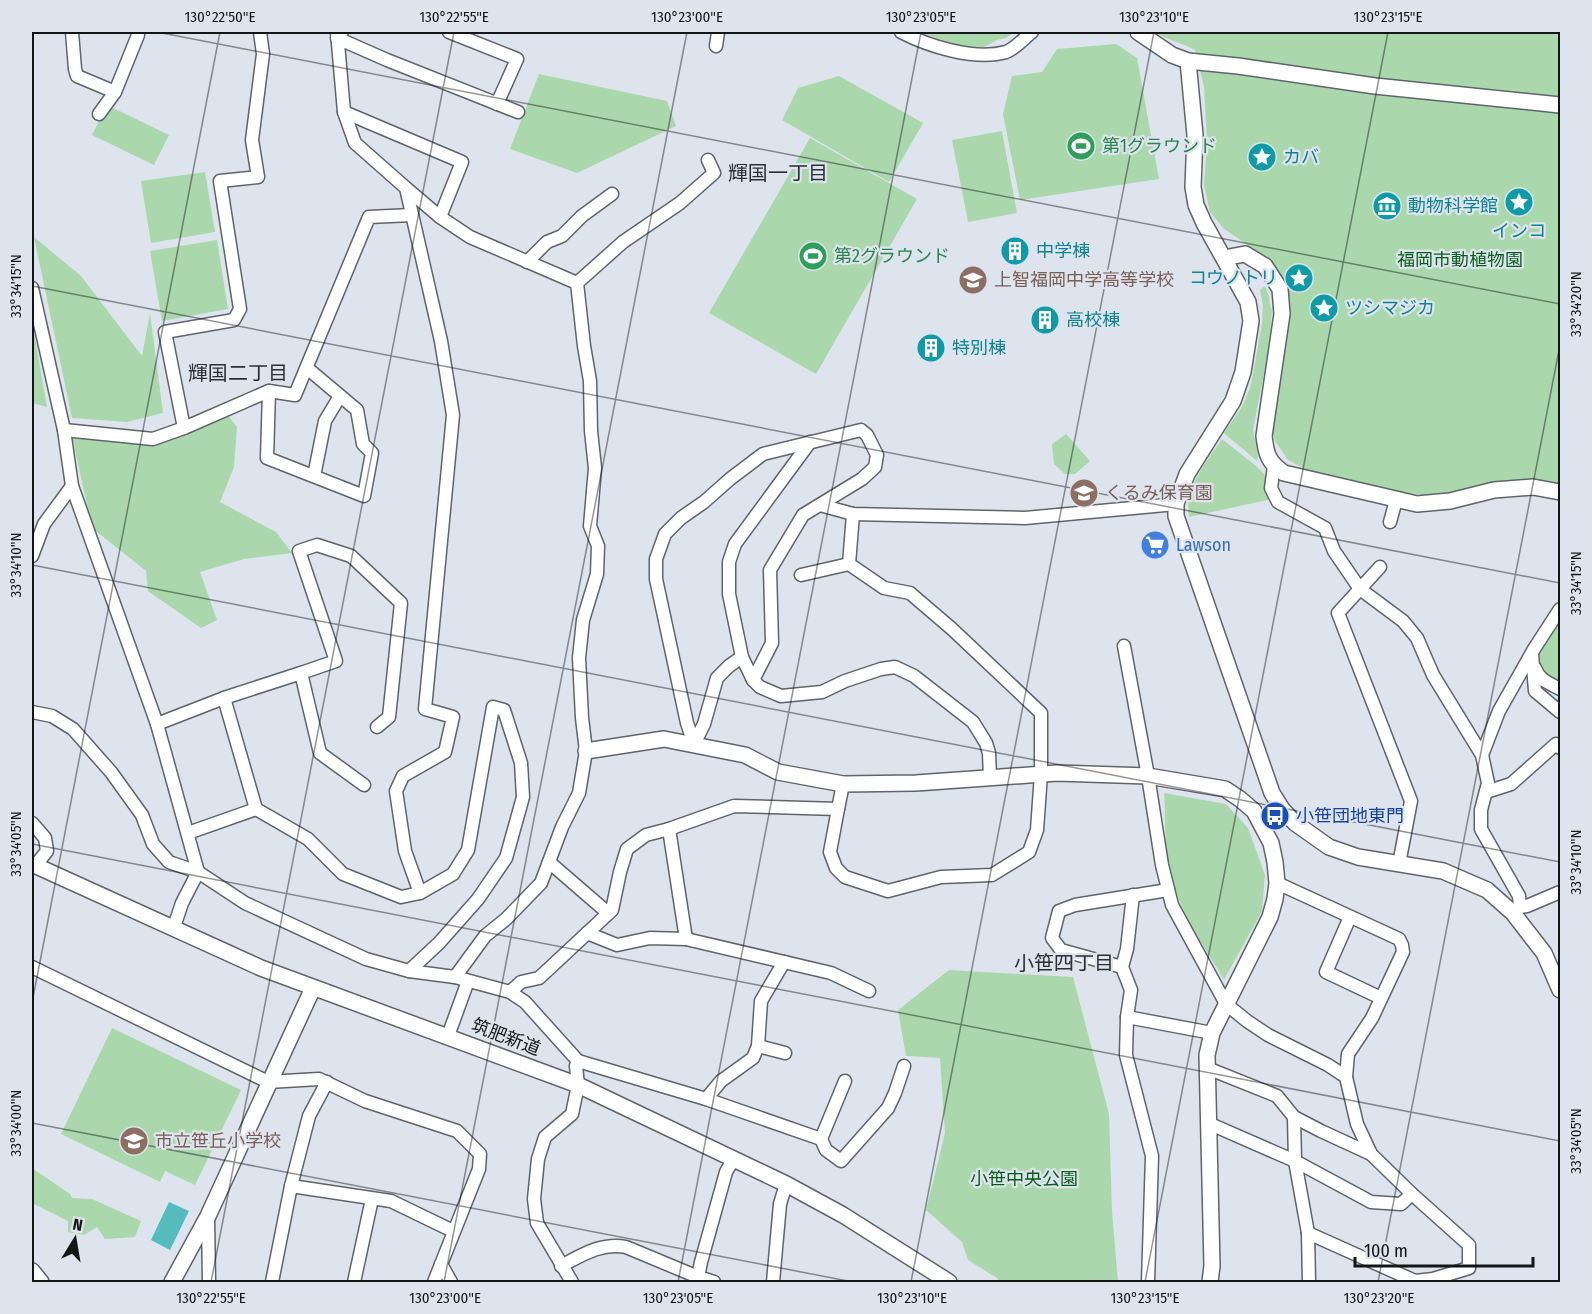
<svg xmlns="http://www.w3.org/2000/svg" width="1592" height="1314" viewBox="0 0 1592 1314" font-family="'Fira Sans Condensed','Noto Sans JP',sans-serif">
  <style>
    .green { fill: #aad8ac }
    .water { fill: #55bcbe }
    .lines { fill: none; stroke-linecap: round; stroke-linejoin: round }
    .minor-casing { stroke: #5f646b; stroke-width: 15 }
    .tertiary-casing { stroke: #5f646b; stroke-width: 18 }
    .minor { stroke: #fff; stroke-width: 12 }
    .tertiary { stroke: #fff; stroke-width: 15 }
    .ticks { fill: none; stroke: #131517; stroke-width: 1.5; stroke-opacity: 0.45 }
    .labels { text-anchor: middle; stroke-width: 4.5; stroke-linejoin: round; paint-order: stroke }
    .leisure-label { font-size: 18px; fill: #27864d; stroke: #dee4ed; text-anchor: start }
    .culture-label { font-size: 18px; fill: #0d838f; stroke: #dee4ed; text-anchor: start }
    .park-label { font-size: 18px; fill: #075e1c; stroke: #dee4ed }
    .education-label { font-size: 18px; fill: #785e54; stroke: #dee4ed; text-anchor: start }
    .shop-label { font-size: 18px; fill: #366cbe; stroke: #dee4ed; text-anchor: start }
    .transit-label { font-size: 18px; fill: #164399; stroke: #dee4ed; text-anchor: start }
    .street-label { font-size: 18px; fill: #131517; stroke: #dee4ed }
    .neighbourhood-label { font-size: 20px; fill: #2a2e35; stroke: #dee4ed }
    .neatline { fill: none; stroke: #131517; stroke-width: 2 }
    .ticks-label { font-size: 15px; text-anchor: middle; fill: #131517 }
  </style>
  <rect width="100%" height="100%" fill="#dee4ed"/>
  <g class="green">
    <path d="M918 32H1014L1006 38 997 40 984 47 961 46Z"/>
    <path d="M1155 32H1560V486L1463 490 1434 497 1361 485 1309 471 1288 460 1275 441 1271 428 1276 391 1285 352 1287 310 1246 247 1248 245 1224 229 1210 212 1204 185 1207 141 1204 87 1195 50C1182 43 1167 40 1155 32Z"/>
    <path d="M1116 44 1137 58 1159 179 1020 200 1003 114 1012 76 1042 72 1057 49Z"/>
    <path d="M539 74 667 101 676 126 577 173 510 149Z"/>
    <path d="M839 76 923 123 889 182 782 120 798 88Z"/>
    <path d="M107 105 169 135 154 165 92 135Z"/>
    <path d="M1002 131 1017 213 968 222 952 140Z"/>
    <path d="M810 138 917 199 816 374 709 313Z"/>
    <path d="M205 172 215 232 151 243 141 181Z"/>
    <path d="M34 237 81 276 142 356 150 313 163 413 127 422 72 418Z"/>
    <path d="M217 240 228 309 162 321 150 251Z"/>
    <path d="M1265 286 1269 296 1270 306 1272 310 1269 347 1253 430 1258 456 1257 461 1224 433 1242 407 1250 388 1253 374 1262 323 1263 306 1260 290Z"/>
    <path d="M32 321 47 407 32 403Z"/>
    <path d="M227 414 237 427 234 467 220 502 276 532 292 553 244 559 200 572 217 620 201 628 148 591 146 571 92 528 72 436 151 444Z"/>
    <path d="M1066 434 1090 461 1075 474H1065L1054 464 1052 444Z"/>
    <path d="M1222 439 1256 466 1269 479 1272 499 1189 517C1184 487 1206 463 1222 439Z"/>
    <path d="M1560 619V684L1544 677 1537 661 1538 653Z"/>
    <path d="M1164 793 1226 804 1248 828 1265 875 1262 911 1224 980C1208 952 1186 921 1175 890 1164 860 1166 825 1164 793Z"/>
    <path d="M949 970 1073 977 1109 1114 1112 1211 1118 1282H999L997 1278 968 1260 962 1242 926 1210 945 1133 940 1058 906 1056 898 1010Z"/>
    <path d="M112 1028 241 1090 195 1185 165 1171 160 1182 61 1134Z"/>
    <path d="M32 1168 70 1194 72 1198 92 1199 141 1221 135 1237 105 1239 97 1227 84 1235 68 1232V1221L32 1203Z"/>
  </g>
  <path class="water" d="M169 1202 189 1211 170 1250 151 1240Z"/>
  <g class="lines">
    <g class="minor-casing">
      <g id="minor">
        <path d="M72 32 75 69 77 76 115 92"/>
        <path d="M337 32 344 112 355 143 406 188 441 341 453 415 425 709 453 717 445 752 403 776 396 791 405 851 420 893 453 874 468 850 493 707 504 710 521 763 523 797 506 858 478 899 439 943 409 971"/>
        <path d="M342 32 337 38 387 60 518 112"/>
        <path d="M449 32 517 59 497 104"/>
        <path d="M901 32C928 46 975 61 1006 52 1015 49 1024 38 1032 32"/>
        <path d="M716 46 718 32"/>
        <path d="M344 112 462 162 440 217"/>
        <path d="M99 114 115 92 138 35 137 32"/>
        <path d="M527 262 547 242 562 236 582 216 612 194"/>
        <path d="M577 283 623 242 680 203 714 173 708 160"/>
        <path d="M32 288 64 430 72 486 157 724 198 872 182 903 174 927"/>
        <path d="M269 391 267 458 364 496 372 453 363 444 357 410 307 368"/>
        <path d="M184 428 165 332 234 320 240 309 220 181 258 177 252 140 263 54 260 32"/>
        <path d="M64 430 153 439 184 428 269 391 295 395 369 217 412 215"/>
        <path d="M810 442 735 544 729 562V594L742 657 753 680 760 687 781 696 822 692 845 681 881 669 895 667 914 676 973 722 986 743 989 753 990 777"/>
        <path d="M1274 466 1271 488 1278 502 1325 528 1334 551 1360 589 1403 621 1417 638 1433 675 1482 755 1488 783 1481 810V829L1519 896 1520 907 1513 913"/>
        <path d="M314 476 325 421 340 396"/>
        <path d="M820 505 853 514 1025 518 1176 504"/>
        <path d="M1390 522 1396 500"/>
        <path d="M32 556 44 524 72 486"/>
        <path d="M849 564 853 514"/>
        <path d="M1380 567 1338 613 1411 801 1399 864"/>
        <path d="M801 575 849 564 884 588 910 593 952 629 1041 713V774L1037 830 1029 852 992 875 941 877 888 891 845 877 836 868 830 852 838 809"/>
        <path d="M1124 646 1148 776 1162 865 1172 905 1226 1004 1247 1021 1268 1035 1328 1065 1346 1077 1357 1124 1371 1154"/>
        <path d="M1532 654 1535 691 1560 712"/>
        <path d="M1535 668C1539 680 1549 683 1560 689"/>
        <path d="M301 673 336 661 299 551 317 545 351 556 401 603 389 717 377 727"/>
        <path d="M224 698 301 673 320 753 364 785"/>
        <path d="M32 712 52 716 73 729 111 772 142 815 153 844 169 862 198 872 245 903 366 959 409 971 455 977 485 936 506 919 541 883 562 827 579 793 586 751 582 718 579 658 583 620 597 574 598 546 590 526 595 468 591 431 590 381 584 346 577 283 470 237 440 217 406 188"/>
        <path d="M157 724 224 698 256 809 308 839 343 874 401 897 420 893"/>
        <path d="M694 744 687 723 656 579V559L665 534 681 518 704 502 730 479 763 454 861 430 867 435 877 455 875 467 862 479 803 515 770 570 772 643 753 680"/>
        <path d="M694 744 704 724 717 678 729 666 742 657"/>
        <path d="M1482 755 1499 711 1534 649 1560 609"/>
        <path d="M1486 792 1511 784 1556 744 1560 748"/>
        <path d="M32 823 45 838 47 851 35 866"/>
        <path d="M669 829 686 939"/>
        <path d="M188 833 256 809"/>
        <path d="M549 862 608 913"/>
        <path d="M1277 883 1399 939 1402 945 1403 952 1372 1018 1348 1054 1346 1077"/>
        <path d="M1133 895 1127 949 1122 967 1131 990 1127 1017 1126 1055 1152 1156 1148 1282"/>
        <path d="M1520 907 1527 906 1560 892"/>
        <path d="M1350 917 1326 972 1381 998"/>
        <path d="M587 933 617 945 650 938 686 939 831 973 869 991"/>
        <path d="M32 967 268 1082 319 1079 365 1101 457 1131 480 1154 479 1169 434 1282"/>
        <path d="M1122 967 1061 950 1052 938 1059 911 1075 905 1168 890"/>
        <path d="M455 977 510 992 525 1002 578 1061 576 1066 578 1085 572 1114 545 1137 538 1159 534 1199 537 1223 572 1282"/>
        <path d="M510 992 521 982 539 978 612 910 620 872 627 849 646 835 669 829 734 806 838 809 843 784"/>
        <path d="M1127 1017 1212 1033"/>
        <path d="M448 1036 468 981"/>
        <path d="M758 1046 785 1053"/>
        <path d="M578 1061 706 1099 821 1139 826 1150 841 1161 888 1108 895 1093 904 1066"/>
        <path d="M1207 1068 1277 1096 1294 1117 1295 1161 1308 1233 1309 1282"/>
        <path d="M706 1099 721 1081 753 1058 758 1046 761 1001 784 962"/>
        <path d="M1294 1117 1321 1131 1371 1154 1412 1194 1469 1245V1268L1433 1279 1415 1281 1308 1233"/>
        <path d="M1208 1123 1295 1161 1371 1202 1401 1204 1412 1194"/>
        <path d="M821 1139 845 1081"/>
        <path d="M291 1186 391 1201 453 1231"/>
        <path d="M208 1216 209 1282"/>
        <path d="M441 1264 451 1282"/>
        <path d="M561 1266C582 1255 602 1242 626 1247L698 1277 714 1282"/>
        <path d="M272 1282 291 1186 309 1116 327 1082"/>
        <path d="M354 1282 372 1199"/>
        <path d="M697 1282 701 1262 726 1172 734 1158"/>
        <path d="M773 1282 780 1204 786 1184"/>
      </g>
    </g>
    <g class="tertiary-casing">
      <g id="tertiary">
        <path d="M1138 32 1172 55 1188 61 1238 66 1375 86 1560 105"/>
        <path d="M1188 61 1195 135 1193 187 1196 205 1204 223 1248 302 1251 321 1243 372 1233 401 1187 474 1176 504V516L1272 793 1282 809 1295 823 1329 847 1358 857 1443 871 1487 890 1513 913 1544 953 1560 990"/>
        <path d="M1224 258 1245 254 1265 266 1280 289 1282 314 1264 436C1266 454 1268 462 1284 473L1417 504 1450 501 1494 490 1533 487 1560 492"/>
        <path d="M586 751 664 739 745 755 778 772 843 784 916 783 1057 773 1148 776 1225 789 1240 799 1254 811 1271 843 1275 862 1277 883 1275 899 1270 917 1212 1033 1207 1055 1212 1266 1210 1282"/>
        <path d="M32 864 261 968 578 1085 786 1184 843 1215 949 1282"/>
        <path d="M32 1271 41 1282"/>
        <path d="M172 1282 208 1216 313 988"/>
      </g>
    </g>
    <use href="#minor" class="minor"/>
    <use href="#tertiary" class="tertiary"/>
  </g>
  <path class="ticks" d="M157 32 1560 304M32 286 1560 583M32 565 1560 862M32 844 1560 1141M32 1003 220 32M32 1123 853 1282M211 1282 454 32M444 1282 687 32M678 1282 921 32M911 1282 1154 32M1145 1282 1388 32M1378 1282 1560 345"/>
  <defs>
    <g id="stadium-disc" transform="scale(1.5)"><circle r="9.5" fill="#2e9e5b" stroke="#dee4ed"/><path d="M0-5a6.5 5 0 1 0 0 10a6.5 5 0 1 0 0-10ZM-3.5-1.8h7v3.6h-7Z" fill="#fff"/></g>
    <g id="sight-disc" transform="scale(1.5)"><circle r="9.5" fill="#0f9aa8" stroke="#dee4ed"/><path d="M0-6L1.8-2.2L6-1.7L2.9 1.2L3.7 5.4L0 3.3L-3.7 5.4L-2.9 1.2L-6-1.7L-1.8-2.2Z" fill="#fff"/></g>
    <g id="museum-disc" transform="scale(1.5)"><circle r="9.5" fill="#0f9aa8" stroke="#dee4ed"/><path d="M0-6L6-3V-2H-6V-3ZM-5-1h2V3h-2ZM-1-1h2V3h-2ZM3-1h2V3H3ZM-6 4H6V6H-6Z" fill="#fff"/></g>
    <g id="building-disc" transform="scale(1.5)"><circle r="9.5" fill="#0f9aa8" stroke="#dee4ed"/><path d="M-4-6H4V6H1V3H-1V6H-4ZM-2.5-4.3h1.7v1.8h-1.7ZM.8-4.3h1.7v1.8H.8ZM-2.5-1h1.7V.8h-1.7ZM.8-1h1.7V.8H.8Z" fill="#fff"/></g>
    <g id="school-disc" transform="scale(1.5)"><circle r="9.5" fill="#8d6e63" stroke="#dee4ed"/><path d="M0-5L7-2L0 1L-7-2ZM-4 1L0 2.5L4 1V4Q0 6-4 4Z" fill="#fff"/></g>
    <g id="supermarket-disc" transform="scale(1.5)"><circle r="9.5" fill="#3f7fe0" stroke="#dee4ed"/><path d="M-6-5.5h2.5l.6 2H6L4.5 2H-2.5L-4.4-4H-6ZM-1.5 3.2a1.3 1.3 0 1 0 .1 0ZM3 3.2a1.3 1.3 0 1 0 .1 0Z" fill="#fff"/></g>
    <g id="bus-disc" transform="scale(1.5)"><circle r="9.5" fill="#1a4fb4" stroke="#dee4ed"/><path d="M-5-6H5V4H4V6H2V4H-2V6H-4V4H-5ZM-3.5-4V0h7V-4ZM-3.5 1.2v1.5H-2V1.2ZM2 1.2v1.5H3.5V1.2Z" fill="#fff"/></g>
  </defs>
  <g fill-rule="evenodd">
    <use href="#stadium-disc" x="1081" y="146"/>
    <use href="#sight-disc" x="1262" y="157"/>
    <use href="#sight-disc" x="1519" y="202"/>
    <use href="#museum-disc" x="1387" y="206"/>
    <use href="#building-disc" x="1015" y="251"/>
    <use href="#stadium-disc" x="813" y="256"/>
    <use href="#sight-disc" x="1299" y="278"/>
    <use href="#school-disc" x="973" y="280"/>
    <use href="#sight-disc" x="1324" y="308"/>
    <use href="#building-disc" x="1045" y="320"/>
    <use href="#building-disc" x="931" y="348"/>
    <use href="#school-disc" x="1084" y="493"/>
    <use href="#supermarket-disc" x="1155" y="545"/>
    <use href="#bus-disc" x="1275" y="816"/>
    <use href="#school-disc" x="134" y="1141"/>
  </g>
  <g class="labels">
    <g class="leisure-label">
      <text x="1102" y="152">第1グラウンド</text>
      <text x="834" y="262">第2グラウンド</text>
    </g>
    <g class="culture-label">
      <text x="1283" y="163">カバ</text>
      <text x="1408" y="212">動物科学館</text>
      <text x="1519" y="237" text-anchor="middle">インコ</text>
      <text x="1036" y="257">中学棟</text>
      <text x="1278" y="284" text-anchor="end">コウノトリ</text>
      <text x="1345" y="314">ツシマジカ</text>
      <text x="1066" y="326">高校棟</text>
      <text x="952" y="354">特別棟</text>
    </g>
    <g class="park-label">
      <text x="1460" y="266">福岡市動植物園</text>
      <text x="1024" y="1185">小笹中央公園</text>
    </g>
    <g class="education-label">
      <text x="994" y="286">上智福岡中学高等学校</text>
      <text x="1105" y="499">くるみ保育園</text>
      <text x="155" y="1147">市立笹丘小学校</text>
    </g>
    <g class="shop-label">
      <text x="1176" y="551">Lawson</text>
    </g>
    <g class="transit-label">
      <text x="1296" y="822">小笹団地東門</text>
    </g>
    <g class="street-label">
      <text transform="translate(506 1037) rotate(21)" y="6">筑肥新道</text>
    </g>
    <g class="neighbourhood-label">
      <text x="778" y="180">輝国一丁目</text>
      <text x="238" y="380">輝国二丁目</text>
      <text x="1064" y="970">小笹四丁目</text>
    </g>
  </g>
  <rect width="1592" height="1314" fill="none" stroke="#dee4ed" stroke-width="66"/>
  <g transform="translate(75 1239) rotate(11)" stroke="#dee4ed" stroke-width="4.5" paint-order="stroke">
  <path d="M0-4.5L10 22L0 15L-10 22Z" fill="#131517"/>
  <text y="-9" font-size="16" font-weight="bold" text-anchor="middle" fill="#131517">N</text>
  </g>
  <path d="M1355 1257v9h178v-9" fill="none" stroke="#131517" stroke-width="3"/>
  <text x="1364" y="1257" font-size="18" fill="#131517" stroke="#dee4ed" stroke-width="4.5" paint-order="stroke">100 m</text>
  <rect x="33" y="33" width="1526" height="1248" class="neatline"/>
  <g class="ticks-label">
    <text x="220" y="22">130°22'50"E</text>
    <text x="454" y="22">130°22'55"E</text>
    <text x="687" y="22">130°23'00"E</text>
    <text x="921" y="22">130°23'05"E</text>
    <text x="1154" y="22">130°23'10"E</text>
    <text x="1388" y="22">130°23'15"E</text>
    <text transform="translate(16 286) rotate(-90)" y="5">33°34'15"N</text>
    <text transform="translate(1576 304) rotate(-90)" y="5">33°34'20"N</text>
    <text transform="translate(16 565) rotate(-90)" y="5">33°34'10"N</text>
    <text transform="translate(1576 583) rotate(-90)" y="5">33°34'15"N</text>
    <text transform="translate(16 844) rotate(-90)" y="5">33°34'05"N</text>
    <text transform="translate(1576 862) rotate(-90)" y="5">33°34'10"N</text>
    <text transform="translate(16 1123) rotate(-90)" y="5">33°34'00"N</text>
    <text transform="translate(1576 1141) rotate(-90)" y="5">33°34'05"N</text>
    <text x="211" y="1303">130°22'55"E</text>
    <text x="445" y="1303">130°23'00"E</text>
    <text x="678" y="1303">130°23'05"E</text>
    <text x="912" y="1303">130°23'10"E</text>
    <text x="1145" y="1303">130°23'15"E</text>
    <text x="1379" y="1303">130°23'20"E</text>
  </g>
</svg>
